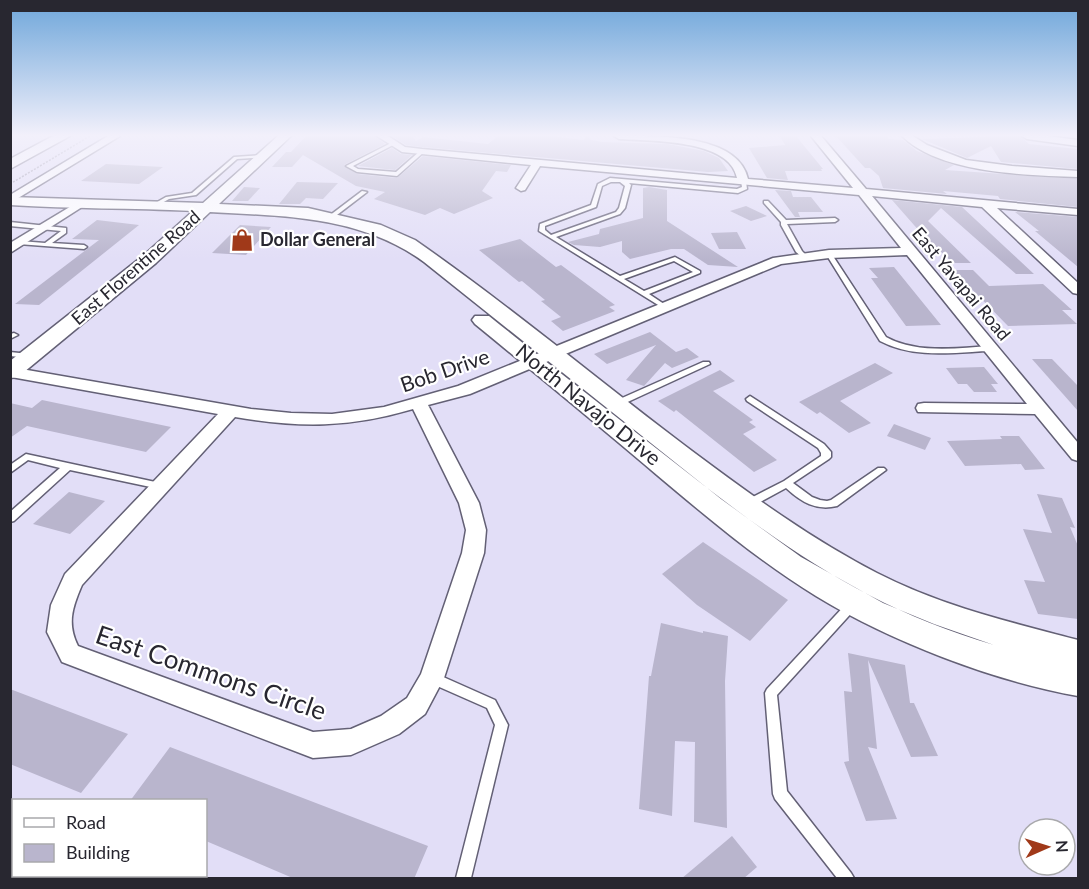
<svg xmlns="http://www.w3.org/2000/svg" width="1089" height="889" viewBox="0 0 1089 889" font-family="Lato,sans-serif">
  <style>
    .building { fill: #b9b5cd }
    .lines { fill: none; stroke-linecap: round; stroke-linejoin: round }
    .lane-casing { stroke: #636075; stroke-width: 3 }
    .street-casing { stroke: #636075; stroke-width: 3 }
    .secondary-casing { stroke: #636075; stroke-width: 3 }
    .primary-casing { stroke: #636075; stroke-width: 3 }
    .path { stroke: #9996a9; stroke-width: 1.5; stroke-dasharray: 2 1.5; stroke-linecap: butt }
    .lane { fill: #fff; fill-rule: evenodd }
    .street { fill: #fff; fill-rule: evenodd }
    .secondary { fill: #fff; fill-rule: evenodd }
    .primary { fill: #fff; fill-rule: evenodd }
    .labels { text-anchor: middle; stroke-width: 4.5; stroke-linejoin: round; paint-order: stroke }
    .far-poi-label { font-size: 18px; font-weight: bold; fill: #282730; stroke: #fff; text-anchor: start }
    .far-street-label { font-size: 18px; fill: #282730; stroke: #fff }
    .street-label { font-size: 21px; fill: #282730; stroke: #fff }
    .near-street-label { font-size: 26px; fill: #282730; stroke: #fff }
  </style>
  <rect width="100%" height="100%" fill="#e2def7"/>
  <g class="building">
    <path d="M306 136H375L385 144 344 165 357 174 397 178 423 156 511 165 507 172 496 171 482 191 493 198 454 214 440 208 425 215 374 199 385 192 356 186 303 155 292 167H272L286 152H291Z"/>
    <path d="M392 136H412L416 141 423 137 488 144 498 136H550L583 140 587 136 591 140 602 142 668 144 704 151 719 158 728 171 708 172 422 147 406 145Z"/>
    <path d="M780 136H796L823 169H821L822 171H785L788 180 767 178 749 148 785 145Z"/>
    <path d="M836 136H886L889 139 903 140 917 151 954 165 945 170 1078 179V207L1000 199 998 196 943 191 947 194 883 188 879 176 870 168H865Z"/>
    <path d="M1020 136 1029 144 1078 149V169L1001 162 991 146 967 158 922 139Z"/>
    <path d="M392 148 401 154 412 155 395 170 358 166Z"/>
    <path d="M106 164 163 167 139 184 81 181Z"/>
    <path d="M297 182 338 183 323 199 306 198 300 204H279Z"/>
    <path d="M244 187 260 188 248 201H232Z"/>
    <path d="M649 187 667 190V221L738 267 708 265 684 249H671L630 259 622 252V241L600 247 574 245 568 242 599 234 600 229 643 218V188Z"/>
    <path d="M775 190 791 191 793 197H811L823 212H798L800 217H795Z"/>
    <path d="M892 200 962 207 1034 274H1016L941 208 928 221 971 263H953L921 233Z"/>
    <path d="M746 206 767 216 751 221 730 211Z"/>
    <path d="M1015 212 1078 217V267L1035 231H1039Z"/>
    <path d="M97 220 139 225 39 305 15 304 99 240 72 239Z"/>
    <path d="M240 225 271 227 246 255 212 253Z"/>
    <path d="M737 232 746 249H719L711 233Z"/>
    <path d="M520 239 556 267 561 265 615 305 609 307 615 311 563 331 551 321 561 317 541 301 545 300 522 281 519 282 479 250Z"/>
    <path d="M894 267 941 325 906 326 871 278H878L869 268Z"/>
    <path d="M953 270H973L989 286 1043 284 1072 310H1062L1077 324 1008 326Z"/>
    <path d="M650 332 676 352 687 348 699 357 672 368 665 363 644 386 626 380 656 345 607 364 594 354Z"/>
    <path d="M1032 359H1052L1078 386V411Z"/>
    <path d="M875 363 893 373 840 401 871 423 849 433 820 412 817 414 799 402Z"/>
    <path d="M984 367 998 384H991L997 392H974L967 384H958L946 368Z"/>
    <path d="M720 370 735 381 713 391 753 420 749 422 756 427 743 434 777 460 754 472 676 410 674 412 658 401Z"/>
    <path d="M42 400 171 427 146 452 27 426 10 438V403L32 408Z"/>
    <path d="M894 424 931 438 925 450 887 436Z"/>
    <path d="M1000 436H1019L1045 469 1025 470 1021 464 965 466 947 441 1002 439Z"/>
    <path d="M69 492 105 501 70 534 33 524Z"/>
    <path d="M1037 494 1062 498 1075 528 1070 527 1078 546V619L1038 614 1024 580 1045 582 1023 529 1052 533Z"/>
    <path d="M703 542 788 600 750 641 697 605 662 574Z"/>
    <path d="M661 623 703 633V631L728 636 725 681 727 828 694 822 695 742 675 741 672 816 639 809 649 676H651Z"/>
    <path d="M848 653 905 665 910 703H914L938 756 911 757 868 660 877 749 868 747 897 819 866 821 844 762 849 761 844 691 852 692Z"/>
    <path d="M10 689 128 734 81 793 10 764Z"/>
    <path d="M170 747 428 846 414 879H295L206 841V801H130Z"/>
    <path d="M732 836 757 867 743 879H681Z"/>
  </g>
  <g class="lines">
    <g class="lane-casing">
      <g id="lane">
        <path d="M391 143 393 144V145L353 166 358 169 396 172 420 151 424 152 397 176 357 172 346 166Z"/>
        <path d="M263 155H265V157L237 159 196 195 169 199 155 207 152 205 166 197 192 193 234 157Z"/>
        <path d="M610 178 737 189 742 187 741 181 746 182 747 189 738 193 629 183 631 185 625 208 620 214 556 237 620 276 675 257 700 271V273L649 294 667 306V308H663L539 231 540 224 591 205 598 184ZM611 182H620L625 186 619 208 616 212 551 235 545 230V226L596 207 602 186ZM674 261 693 272 644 291 624 279Z"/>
        <path d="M362 191 367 192 333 218H329V216Z"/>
        <path d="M764 201H768L786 220 835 218 838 220 835 222 787 224 802 251 807 256 802 257 796 252 781 225V222L764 203Z"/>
        <path d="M10 222 66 228V233L52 243 84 245 87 247 84 249 18 244V242L20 241 45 243 61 231 10 226Z"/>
        <path d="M827 253H831L886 337C917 354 957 348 991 346L995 348C989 352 980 351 972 352 941 354 908 356 880 341L826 254Z"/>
        <path d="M14 333 18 335 10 339V334Z"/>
        <path d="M10 352 29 354 33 356 29 358 10 356Z"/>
        <path d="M703 362H709L710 364 619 406H613L612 404 613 402Z"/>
        <path d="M750 396 824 444 831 452V457L829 459 793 483 812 497 820 500 827 501 831 500 878 468H884L886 470 837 506C816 511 801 502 786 488L751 507H745L743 504 745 501 784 481 821 456V453L818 448 747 401 746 399Z"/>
        <path d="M26 454 160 483 163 484 165 486 163 488 160 489 70 470 14 521 10 522V512L60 468 28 460 10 473V465Z"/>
        <path d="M852 600 856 602 858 605 856 608 777 695 787 791 851 873 854 878H837L775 799 773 794 765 693 767 689 848 602Z"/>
        <path d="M432 672 495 700 508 725 471 878H456L495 725 487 708 428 682 426 678 428 674Z"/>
        <path d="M10 840 14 841V855L10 854Z"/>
        <path d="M62 876H83L84 878H63Z"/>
      </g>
    </g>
    <g class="street-casing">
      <g id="street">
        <path d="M108 136H120L10 203V195Z"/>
        <path d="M377 136H388L405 147 422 149 737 178C730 139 650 141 619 139L614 136C651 136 738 132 748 179L853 188 811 136H821L866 189 1078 209V215L997 208 1078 283V294L1073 293 982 207 872 196 1078 443V461L1072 459 1035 414 918 412 916 408 918 404 924 403 1027 404 907 255 829 258 781 264 470 394 428 405 479 503 486 530 484 553 444 678 425 714 399 734 351 755 313 758 62 662 47 632 51 605 65 574 218 414 11 377 10 367 251 409 291 413 332 414 384 407 458 386 773 258 829 250 901 248 859 195 540 166 525 190 521 191 516 188 531 165 402 152ZM413 409 459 503 466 530 462 553 421 674 407 698 381 716 351 729 313 732 78 646C67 624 72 608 82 585L235 417C301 428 348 428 413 409Z"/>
        <path d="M902 136H913L927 145 966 160 1012 166 1078 171V177C1028 175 940 174 902 136Z"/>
        <path d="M1022 136H1048L1078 140V146L1027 139Z"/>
        <path d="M78 202 82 203V207L10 253V243Z"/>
      </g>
    </g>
    <g class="secondary-casing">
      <path id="secondary" d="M278 136H291L219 204 308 208 381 225 415 240C510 306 599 381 692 451 751 495 811 539 877 573 941 606 1010 622 1078 640V696C993 681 890 641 816 596 759 561 708 518 657 475 597 424 536 374 475 324L472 320 475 316H489C549 364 610 412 670 459 776 542 863 607 994 645L934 624 883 603 801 557 721 499 424 262C361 216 285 216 210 212L156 263 18 377 10 378V361L144 255 193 211C132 208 72 209 10 205V197L203 203Z"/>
    </g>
    <g class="primary-casing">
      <path id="primary" d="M53 136H70L10 169V159Z"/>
    </g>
    <path class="path" d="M10 184 90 136"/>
    <use href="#lane" class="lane"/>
    <use href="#street" class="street"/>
    <use href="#secondary" class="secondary"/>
    <use href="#primary" class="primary"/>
  </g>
  <linearGradient id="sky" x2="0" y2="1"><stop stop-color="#6ea6da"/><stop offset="0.52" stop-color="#f2f0fb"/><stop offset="1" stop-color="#f2f0fb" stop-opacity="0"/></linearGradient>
  <rect width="1089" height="260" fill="url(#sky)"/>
  <defs>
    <g id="shop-bare" transform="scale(1.8)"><path d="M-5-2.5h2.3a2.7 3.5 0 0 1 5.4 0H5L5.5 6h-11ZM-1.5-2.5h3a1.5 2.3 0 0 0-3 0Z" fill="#a03919" stroke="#fff" stroke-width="2.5" paint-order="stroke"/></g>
  </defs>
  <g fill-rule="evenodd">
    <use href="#shop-bare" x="242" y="240"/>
  </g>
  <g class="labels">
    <g class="far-poi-label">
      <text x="260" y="246">Dollar General</text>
    </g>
    <g class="far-street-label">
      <text transform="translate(136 268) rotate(-41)" y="6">East Florentine Road</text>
      <text transform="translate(961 284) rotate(50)" y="6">East Yavapai Road</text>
    </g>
    <g class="street-label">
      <text transform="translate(445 371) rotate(-19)" y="7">Bob Drive</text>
      <text transform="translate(588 405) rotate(39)" y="7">North Navajo Drive</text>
    </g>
    <g class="near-street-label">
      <text transform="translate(211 673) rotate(19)" y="9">East Commons Circle</text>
    </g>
  </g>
  <rect width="1089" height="889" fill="none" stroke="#282730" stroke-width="24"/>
  <rect x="12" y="799" width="195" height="78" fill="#ffffff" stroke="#a9a9ac" stroke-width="1.5"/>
  <rect x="24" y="818" width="30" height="9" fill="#ffffff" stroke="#a9a9ac" stroke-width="1.5"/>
  <text x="66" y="829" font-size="18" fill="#282730">Road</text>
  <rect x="24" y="844" width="30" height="18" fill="#b9b5cd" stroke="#a9a9ac" stroke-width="1.5"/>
  <text x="66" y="859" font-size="18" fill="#282730">Building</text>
  <g transform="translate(1047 847) rotate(87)"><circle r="28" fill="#ffffff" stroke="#a9a9ac" stroke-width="1.5"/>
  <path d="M0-4.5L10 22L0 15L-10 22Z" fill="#a03919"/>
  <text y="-9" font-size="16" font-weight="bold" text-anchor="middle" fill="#282730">N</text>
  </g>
</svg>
